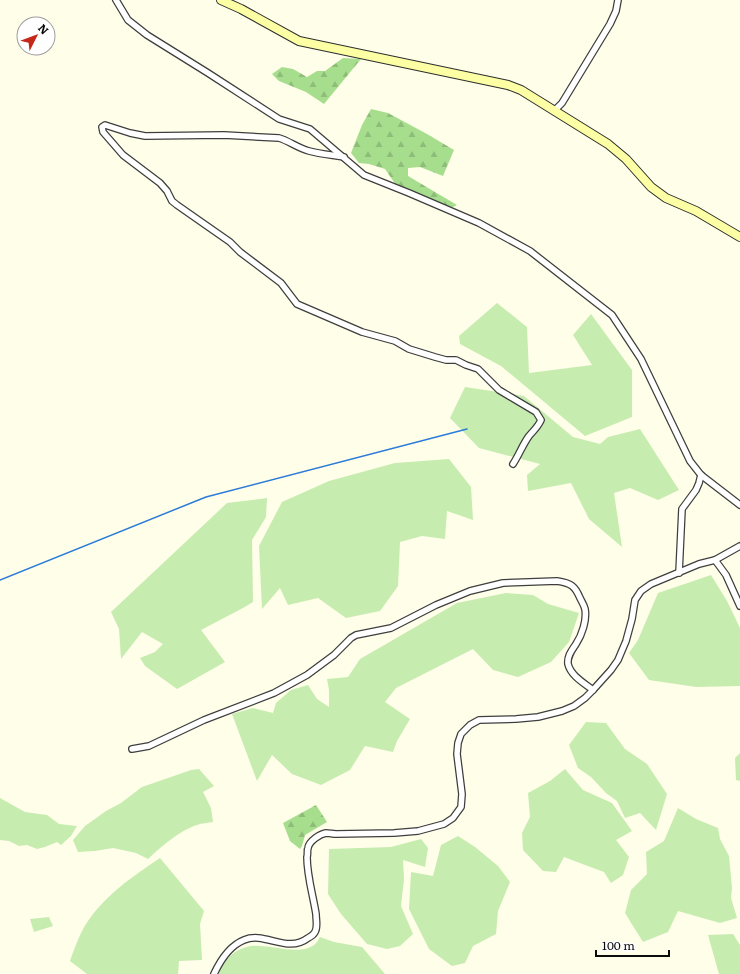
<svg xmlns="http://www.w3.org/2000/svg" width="740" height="974" viewBox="0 0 740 974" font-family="Literata,serif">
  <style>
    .grass { fill: #c7ecb0 }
    .forest { fill: url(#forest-firs) }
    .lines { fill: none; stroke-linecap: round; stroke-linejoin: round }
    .stream { stroke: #2b7bd8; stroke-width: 1.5 }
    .street-casing { stroke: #3e3e3e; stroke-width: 8 }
    .secondary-casing { stroke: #2d2d2d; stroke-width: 10 }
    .street { stroke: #fff; stroke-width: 5.5 }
    .secondary { stroke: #fdffa4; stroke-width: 8 }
  </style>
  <defs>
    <pattern id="forest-firs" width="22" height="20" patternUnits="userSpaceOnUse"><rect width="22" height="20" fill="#a7de8e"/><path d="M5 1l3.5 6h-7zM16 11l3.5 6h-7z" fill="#8ebd79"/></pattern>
  </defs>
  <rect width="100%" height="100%" fill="#fffee9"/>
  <g class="grass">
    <path d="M497 303 527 327 529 373 592 365 573 335 591 314 632 370V417L585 436 501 366 460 344 459 336Z"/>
    <path d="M465 387 524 396 573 437 600 444 608 437 640 429 679 490 658 500 630 488 614 493 622 547 589 519 571 483 528 491 527 475 540 464 479 448 450 418Z"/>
    <path d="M449 459 471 487 473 520 447 511 445 539 422 536 400 542 398 586 380 611 346 618 318 598 288 605 280 588 262 609 259 546 282 502 329 481 395 463Z"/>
    <path d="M267 498 266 517 252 540 253 602 243 608 201 630 225 662 177 689 145 666 140 658 155 652 163 644 142 632 121 659 119 629 111 612 227 503Z"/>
    <path d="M711 575 727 601 740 628V686L696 687 649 680 629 653 638 640 658 593Z"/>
    <path d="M506 593 533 595 548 604 579 613 569 642 551 662 518 677 493 670 473 649 396 688 385 702 410 719 397 741 393 752 365 746 350 770 321 785 292 774 272 755 257 781 232 714 253 708 273 713 276 703 291 690 308 685 317 699 329 707V690L327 679 348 677 360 659 457 603Z"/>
    <path d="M586 722 606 723 625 749 647 764 667 794 656 830 640 813 625 818 617 801 606 793 591 777 578 768 569 745Z"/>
    <path d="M740 753V781L736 780 735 758Z"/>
    <path d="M199 769 214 786 203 792 211 808 213 822C208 823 202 823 197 825 180 830 161 847 148 859L136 853 113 848 95 851 78 852 73 840 85 826 106 811 121 803 142 787 191 770Z"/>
    <path d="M565 769 583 790 612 803 632 831 616 840 629 857 623 875 611 883 604 872 585 865 564 857 556 872 543 871 523 850 522 833 530 817 528 793 550 781Z"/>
    <path d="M0 798 25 812 47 815 59 824 77 826 71 836 61 845 57 842 45 847 37 849 27 845 19 846 9 841 0 840Z"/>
    <path d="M678 808 696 819 718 828 720 839 729 856 732 888 731 898 737 918 720 923 678 911 668 932 643 942 625 913 631 890 647 874 646 852 664 841Z"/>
    <path d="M458 836 475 847 498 866 510 882 498 911 496 934 473 946 465 963 452 966 429 949 409 909 411 872 433 876 441 845Z"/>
    <path d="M421 839 428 848 425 867 403 860 404 879 401 906 413 934 400 946 387 949 367 944 341 914 328 894 329 849 391 847Z"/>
    <path d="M160 858 204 911 200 924 202 960 179 961 178 974H87L70 961C74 950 80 933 86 924 105 895 132 877 160 858Z"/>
    <path d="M49 917 53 926 34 932 30 919Z"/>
    <path d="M733 934 740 945V974H719L708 935Z"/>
    <path d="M320 937 334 942 362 947 385 974H219C221 965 227 958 235 952 242 948 250 945 259 946 275 946 300 955 314 945 317 943 318 940 320 937Z"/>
  </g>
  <g class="forest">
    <path d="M343 58 361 59 324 104 306 92 279 81 272 74 282 67 293 69 307 77 317 71H325Z"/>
    <path d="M371 109 388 113 427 134 454 150 443 176 420 167 408 168V176L457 205 451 208 396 185 385 169 369 164 359 163 351 153 362 125Z"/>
    <path d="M316 805 327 822 305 835 302 846 300 849 290 841 283 823Z"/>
  </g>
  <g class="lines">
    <path class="stream" d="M0 580 206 497 467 429"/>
    <g class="street-casing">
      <g id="street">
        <path d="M116 0 128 20 147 35 208 73 279 119 310 129 364 175 409 193 479 223 530 251 612 315 641 359 690 461 701 475 740 505"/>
        <path d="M553 110 557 108 562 103 610 24 616 11 618 0"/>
        <path d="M344 157C332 155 320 154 309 151 298 148 289 141 279 138L224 135 145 136 130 133 105 125 102 127 103 132 123 155 160 183 167 191 172 201 177 205 230 242 240 252 281 283 297 304 362 332 395 341 409 349 435 357 446 360H456L466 365 478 369 499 390 536 412 541 420C538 427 534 430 529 436 523 444 519 455 513 464"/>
        <path d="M715 560 726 575 740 606"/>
        <path d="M679 573 682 509 696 490 699 483 701 475"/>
        <path d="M132 749 149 746 204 720 274 693 307 675 334 655 351 638 356 635 391 628 436 605 470 591 503 583 557 581C571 583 575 586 580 598 582 602 584 605 585 609 587 620 582 635 576 644 572 650 567 656 568 664 571 676 584 683 593 690"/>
        <path d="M214 974C220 961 229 946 244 940 265 931 287 954 308 938 310 937 314 934 315 932 318 927 316 920 316 914 313 895 307 876 307 857 308 854 307 850 308 848 309 841 320 834 326 833 329 833 333 834 336 834L394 833 418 831 444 824 453 818 461 807 462 794 457 754 458 743 461 734 470 725 479 720 516 719 538 717 562 711 574 706 585 698 593 690 611 670 618 660 626 641 632 619 635 600 641 591 651 584 699 564 715 560 740 546"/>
      </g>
    </g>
    <g class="secondary-casing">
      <path id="secondary" d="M221 0 241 9 299 41 508 85 521 90 608 144 626 159 651 187 666 198 696 211 740 237"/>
    </g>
    <use href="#street" class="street"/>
    <use href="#secondary" class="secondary"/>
  </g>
  <g transform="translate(36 36) rotate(48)"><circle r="19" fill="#ffffff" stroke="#9d9d9d"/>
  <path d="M0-3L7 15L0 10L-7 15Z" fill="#c52819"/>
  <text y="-6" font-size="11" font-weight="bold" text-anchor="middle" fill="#0b0b0b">N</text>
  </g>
  <path d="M596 950v6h73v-6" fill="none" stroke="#0b0b0b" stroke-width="2"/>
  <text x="602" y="950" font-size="12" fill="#0b0b0b" stroke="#ffffff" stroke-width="3" paint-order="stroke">100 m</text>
</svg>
